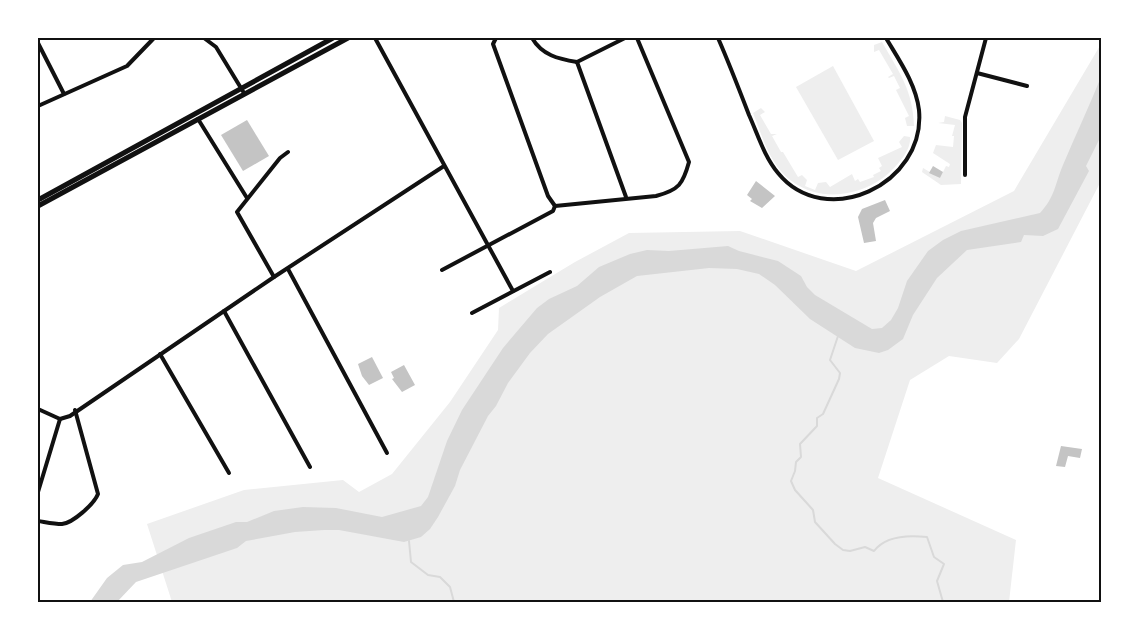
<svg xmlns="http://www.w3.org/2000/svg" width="1139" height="640" viewBox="0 0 1139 640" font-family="'Fira Sans',sans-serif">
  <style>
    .green { fill: #eee }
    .water { fill: #d9d9d9 }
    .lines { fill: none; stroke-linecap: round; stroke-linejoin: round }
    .stream { stroke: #d9d9d9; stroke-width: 2 }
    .building { fill: #c4c4c4 }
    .minor { stroke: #111; stroke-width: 4 }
    .secondary { stroke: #111; stroke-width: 5 }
    .neatline { fill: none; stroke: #111; stroke-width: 2 }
  </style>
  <rect width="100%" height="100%" fill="#fff"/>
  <g class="green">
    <path d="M882 42C899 72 913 90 914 126H907L905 118 909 116 896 90 900 88 894 76 889 78 888 77 893 74 879 50 874 52V45Z"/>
    <path d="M1101 44V181L1019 339 997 363 949 356 910 380 878 478 1016 540 1009 602H172L147 524 244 490 343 480 359 492 392 474 450 402 498 330 499 308 575 262 629 233 740 231 856 271 1014 191Z"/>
    <path d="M833 66 874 141 838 160 796 87Z"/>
    <path d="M761 108 765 112 760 115 771 134H777L772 136 781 152H783L798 177 802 175 807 180 805 186 815 190 818 183 826 182 830 187 852 174 855 181 858 179 860 182 874 177 873 175 881 171 879 168 882 166 878 158 902 147 899 142 904 136 910 137C911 146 905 155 900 161 876 193 827 206 793 182 770 166 763 138 753 113Z"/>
    <path d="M945 116 960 120 962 123 961 184 941 185 922 172 923 168 940 178 946 166 949 167 950 164 933 153 936 145 953 147 954 136H952L955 125 938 123 944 122Z"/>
  </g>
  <path class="water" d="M1101 77V136L1086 166 1089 171 1058 229 1043 236 1024 235 1021 242 967 250 937 278 913 315 903 339 888 350 879 353 855 348 810 319 775 285 759 274 737 269 709 268 637 276 600 297 548 334 530 353 508 383 496 406 488 416 460 470 455 486 438 517 430 529 421 537 404 542 339 530H324L295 532 246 541 237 548 136 582 117 602H90L107 578 123 565 142 562 189 538 236 522H247L274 511 303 507 336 508 382 517 421 506 428 497 447 441 462 410 503 348 537 308 549 299 577 286 599 267 630 254 647 250 669 251 728 246 739 251 778 261 801 276 807 287 815 295 872 329 882 328 891 320 898 308 907 281 928 251 943 240 961 231 1040 213C1055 197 1055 184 1063 165 1075 136 1089 107 1101 77Z"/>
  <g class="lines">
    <g class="stream">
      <path d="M838 336 830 360 840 373 839 379 823 414 817 418V426L800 444 801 457 796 462 795 471 791 481 795 490 813 510 815 522 835 544 843 550 850 551 865 547 874 551C886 535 909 535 927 537L934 557 944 564 937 581 943 602"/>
      <path d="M409 541 411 562 428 575 440 577 450 587 454 602"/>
    </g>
  </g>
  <g class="building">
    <path d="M247 120 269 156 243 171 221 135Z"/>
    <path d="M933 166 943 172 940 178 929 173Z"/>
    <path d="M756 181 775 196 762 208 750 201 752 199 747 195Z"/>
    <path d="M885 200 890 211 876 218 873 223 876 241 864 243 858 217 862 209Z"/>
    <path d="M372 357 383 378 369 385 362 376 358 364Z"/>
    <path d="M404 365 415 385 402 392 392 379 394 378 391 372Z"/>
    <path d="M1061 446 1082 449 1080 458 1068 456 1065 467 1056 466Z"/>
  </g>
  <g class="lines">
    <g class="minor">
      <path d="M204 38 216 47 244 93"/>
      <path d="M375 38 513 291"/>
      <path d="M496 38 493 44 548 196 555 206"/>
      <path d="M532 38C542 55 558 59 577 62"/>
      <path d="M718 38C729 63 739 89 749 115 758 135 764 156 778 173 825 231 926 185 919 110 916 84 899 60 886 38"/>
      <path d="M38 43 64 94"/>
      <path d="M577 62 626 197"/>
      <path d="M577 62 625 38"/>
      <path d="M977 73 1027 86"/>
      <path d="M38 106 127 66 154 38"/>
      <path d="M198 119 247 198"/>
      <path d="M965 175V117L986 38"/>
      <path d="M288 269 387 453"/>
      <path d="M442 270 553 211 555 206 656 196C679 190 683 184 689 162L637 38"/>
      <path d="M274 277 237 212 280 158 288 152"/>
      <path d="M224 311 310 467"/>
      <path d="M472 313 550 272"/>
      <path d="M160 354 229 473"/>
      <path d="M38 409 60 419 70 416 274 277 444 166"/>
      <path d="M38 492 60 419"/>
      <path d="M38 521C45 522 54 524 62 524 73 523 94 504 98 494L75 410"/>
    </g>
    <g class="secondary">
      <path d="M38 200 333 38"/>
      <path d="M38 206 348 38"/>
    </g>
  </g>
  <rect width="1139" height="640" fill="none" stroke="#ffffff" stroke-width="78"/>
  <rect x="39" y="39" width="1061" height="562" class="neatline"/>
</svg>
